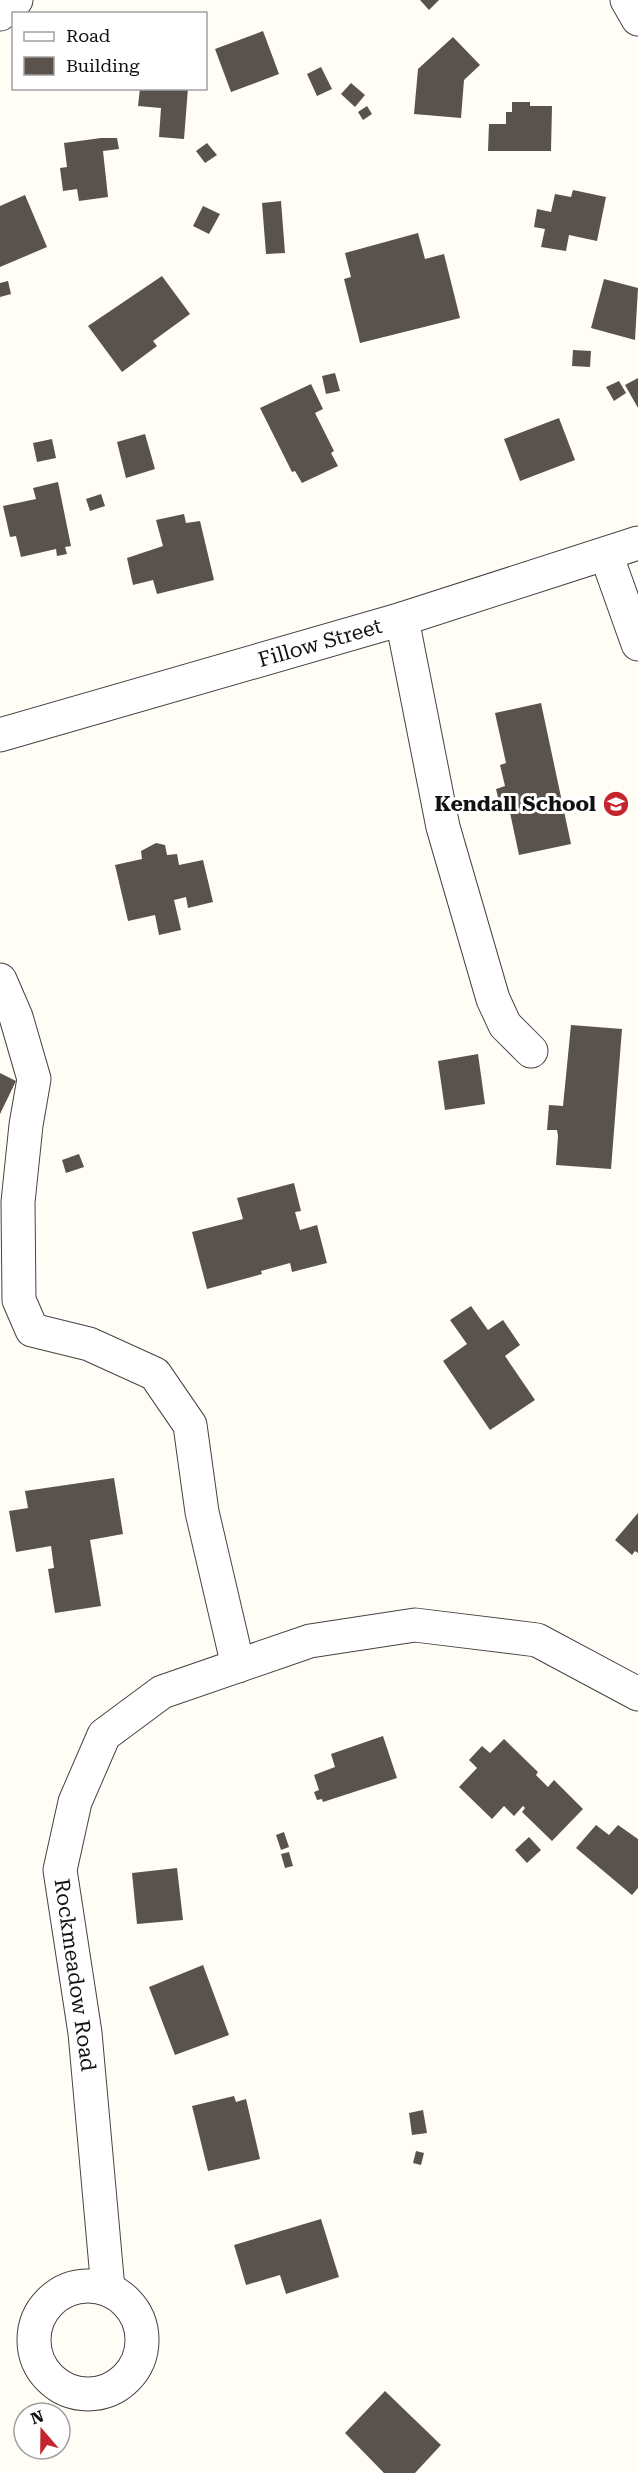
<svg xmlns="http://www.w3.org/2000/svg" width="638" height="2473" viewBox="0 0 638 2473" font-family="'Roboto Serif',serif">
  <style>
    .building { fill: #5a524d }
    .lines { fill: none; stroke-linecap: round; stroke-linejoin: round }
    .minor-casing { stroke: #444; stroke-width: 35 }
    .minor { stroke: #fff; stroke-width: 33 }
    .labels { text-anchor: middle; stroke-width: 6; stroke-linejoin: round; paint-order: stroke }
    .street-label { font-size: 21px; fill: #111; stroke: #fff }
    .poi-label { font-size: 21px; font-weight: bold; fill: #111; stroke: #fff; text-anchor: end }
  </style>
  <rect width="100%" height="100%" fill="#fffdf5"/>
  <g class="building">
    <path d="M420 0H439L429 10Z"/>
    <path d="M263 31 279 74 231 92 215 49Z"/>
    <path d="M453 37 480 65 464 80 461 118 414 114 418 69Z"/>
    <path d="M321 67 332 89 317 96 307 74Z"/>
    <path d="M351 83 365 95 355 107 341 94Z"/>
    <path d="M140 88H188L184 139 159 137 161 108 138 106Z"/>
    <path d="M512 102H530V106H552L551 151H488L489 124H506V112H512Z"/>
    <path d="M367 106 372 114 363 120 358 112Z"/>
    <path d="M101 138H117L119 149 103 151 108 197 79 201 77 189 63 191 60 168 67 167 64 143Z"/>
    <path d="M207 143 217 155 205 163 196 151Z"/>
    <path d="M573 190 606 197 597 241 569 235 566 251 541 247 545 229 534 227 537 209 551 212 555 194 571 197Z"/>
    <path d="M25 195 47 247 0 267V206Z"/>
    <path d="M281 201 285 253 266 254 262 203Z"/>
    <path d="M203 206 220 214 209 234 193 226Z"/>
    <path d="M418 233 425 259 444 254 460 318 360 343 344 279 351 277 345 253Z"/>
    <path d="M162 276 190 314 153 341 157 346 122 372 88 326Z"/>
    <path d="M604 279 638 288 635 340 591 328Z"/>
    <path d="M8 281 11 294 0 297V283Z"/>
    <path d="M573 350 591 351 590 367 572 366Z"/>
    <path d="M335 373 340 391 326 394 322 376Z"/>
    <path d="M638 378V408L625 385Z"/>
    <path d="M619 381 626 393 614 401 606 387Z"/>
    <path d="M311 384 323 409 315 413 334 451 331 453 338 466 302 483 295 471 292 472 260 408Z"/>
    <path d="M559 418 575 460 520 481 504 439Z"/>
    <path d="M145 434 155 469 126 478 117 442Z"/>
    <path d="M52 439 56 458 37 462 33 443Z"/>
    <path d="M58 482 71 546 65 547 67 554 57 556 56 549 21 557 16 536 10 537 3 506 36 499 33 488Z"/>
    <path d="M101 494 105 506 90 511 86 499Z"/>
    <path d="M184 514 186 523 200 521 214 580 157 594 153 580 133 585 127 558 163 546 156 520Z"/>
    <path d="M541 703 571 844 519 855 509 808 501 810 496 789 505 786 500 765 506 763 495 713Z"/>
    <path d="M156 843 165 845 167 855 177 854 179 865 203 860 213 902 188 908 186 897 174 900 181 930 159 935 155 915 128 921 115 865 142 859 141 851Z"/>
    <path d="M571 1025 622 1029 611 1169 556 1165 558 1136 557 1130H547L549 1105 563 1106Z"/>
    <path d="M478 1054 485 1104 445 1110 438 1061Z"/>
    <path d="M0 1073 16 1081 0 1114Z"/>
    <path d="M79 1154 84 1167 66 1173 62 1160Z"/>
    <path d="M294 1183 301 1211 295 1212 300 1230 317 1225 327 1263 292 1272 290 1263 261 1271 262 1274 207 1289 192 1232 243 1219 237 1198Z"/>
    <path d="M471 1306 488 1330 503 1320 520 1345 505 1356 535 1400 490 1430 443 1361 467 1344 450 1320Z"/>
    <path d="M114 1478 123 1534 90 1540 101 1606 55 1613 48 1569 54 1568 51 1546 16 1552 9 1511 28 1508 25 1491Z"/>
    <path d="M638 1513V1553L635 1551 632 1555 615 1540Z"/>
    <path d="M383 1736 397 1778 323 1802 322 1799 317 1800 314 1792 319 1790 314 1775 335 1767 331 1754Z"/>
    <path d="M504 1739 538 1772 536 1775 548 1787 554 1780 583 1809 552 1841 522 1812 525 1808 523 1806 514 1816 504 1806 492 1819 459 1787 477 1768 469 1760 482 1746 490 1753Z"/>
    <path d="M596 1825 609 1835 618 1825 638 1839V1888L632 1895 576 1848Z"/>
    <path d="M284 1832 289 1847 281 1850 276 1835Z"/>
    <path d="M529 1837 541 1850 527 1863 515 1850Z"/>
    <path d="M289 1852 293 1866 285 1868 281 1854Z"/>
    <path d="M177 1868 183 1920 137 1924 132 1873Z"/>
    <path d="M203 1965 229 2035 175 2055 149 1987Z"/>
    <path d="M234 2096 236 2102 246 2099 260 2159 208 2171 192 2106Z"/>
    <path d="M423 2110 427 2133 412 2135 409 2113Z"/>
    <path d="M416 2151 424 2153 421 2165 413 2163Z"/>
    <path d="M321 2219 339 2277 286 2294 280 2275 246 2285 234 2245Z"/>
    <path d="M385 2391 441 2445 415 2473H384L345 2433Z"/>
  </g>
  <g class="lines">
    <g class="minor-casing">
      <g id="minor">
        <path d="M627 0 638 19"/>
        <path d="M0 14 16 0"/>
        <path d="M606 554 638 644"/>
        <path d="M402 619 443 827 493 999 505 1025 531 1051"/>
        <path d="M0 735 402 619 638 543"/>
        <path d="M0 980 16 1017 34 1079 26 1125 18 1202 19 1300 32 1330 89 1344 155 1374 190 1425 202 1512 238 1666"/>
        <circle cx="88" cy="2340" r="54"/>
        <path d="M108 2289 85 2033 60 1870 75 1802 104 1735 162 1692 310 1641 415 1625 537 1640 638 1694"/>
      </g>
    </g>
    <use href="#minor" class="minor"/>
  </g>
  <defs>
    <g id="school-disc" transform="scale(1.35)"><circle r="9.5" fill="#c4262e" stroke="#fff"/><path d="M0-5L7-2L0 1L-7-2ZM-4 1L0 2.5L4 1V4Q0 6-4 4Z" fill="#fff"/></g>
  </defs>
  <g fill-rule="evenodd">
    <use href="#school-disc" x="616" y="804"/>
  </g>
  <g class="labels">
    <g class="street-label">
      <text transform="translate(320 643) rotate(-16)" y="7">Fillow Street</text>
      <text transform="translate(75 1975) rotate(82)" y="7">Rockmeadow Road</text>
    </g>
    <g class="poi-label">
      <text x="596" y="811">Kendall School</text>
    </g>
  </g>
  <rect x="12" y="12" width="195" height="78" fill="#ffffff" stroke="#a0a0a0" stroke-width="1.5"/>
  <rect x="24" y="32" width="30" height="9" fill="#ffffff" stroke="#a0a0a0" stroke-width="1.5"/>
  <text x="66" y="42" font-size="18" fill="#111111">Road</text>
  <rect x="24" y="57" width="30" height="18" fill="#5a524d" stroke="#a0a0a0" stroke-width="1.5"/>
  <text x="66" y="72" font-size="18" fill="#111111">Building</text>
  <g transform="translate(42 2431) rotate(340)"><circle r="28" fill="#ffffff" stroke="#a0a0a0" stroke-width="1.5"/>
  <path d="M0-4.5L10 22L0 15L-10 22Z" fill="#c4262e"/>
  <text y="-9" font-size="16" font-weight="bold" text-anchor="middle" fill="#111111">N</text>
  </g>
</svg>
